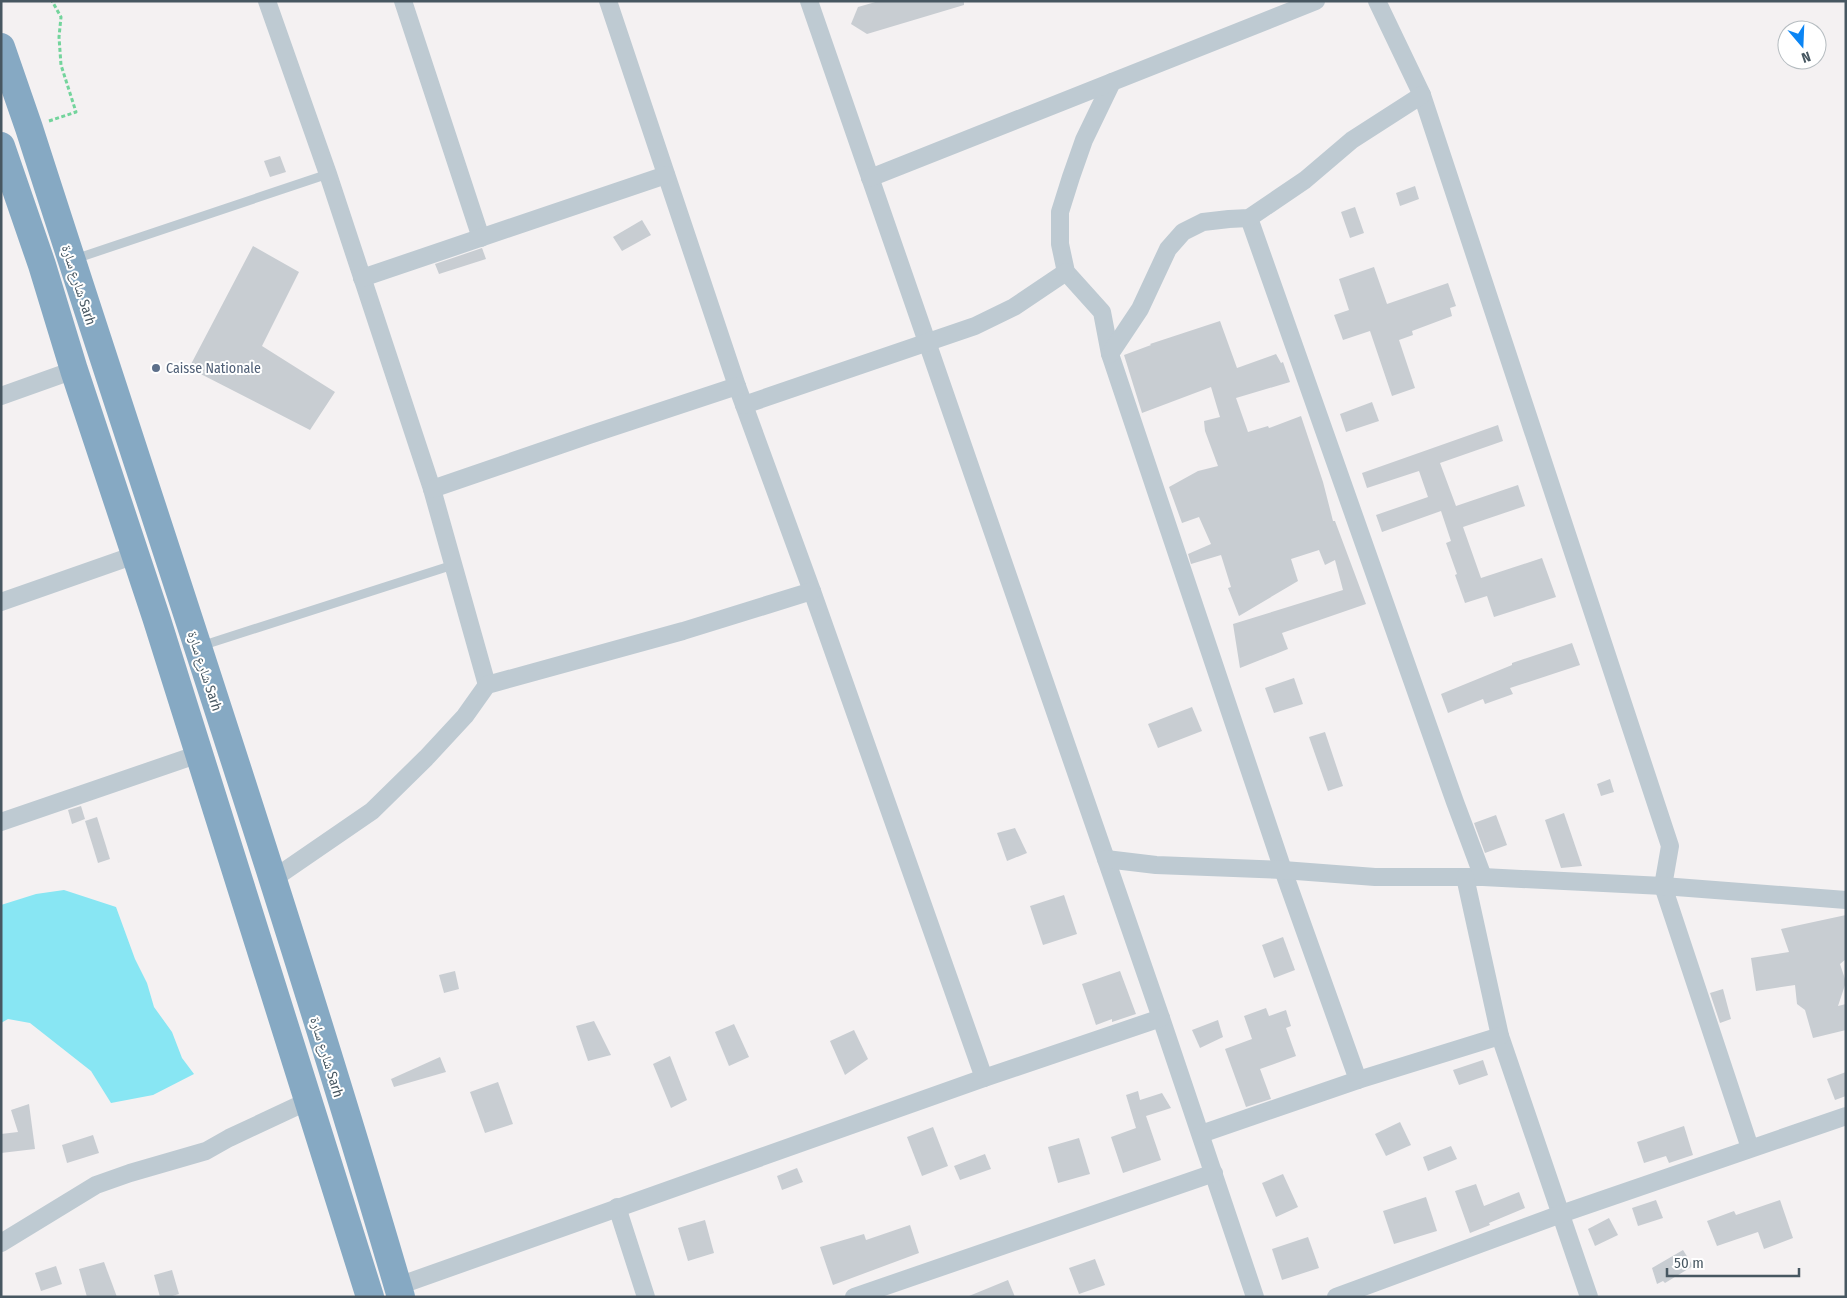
<svg xmlns="http://www.w3.org/2000/svg" width="1847" height="1298" viewBox="0 0 1847 1298" font-family="'Fira Sans Condensed','Noto Naskh Arabic',sans-serif">
  <style>
    .water { fill: #88e6f3 }
    .building { fill: #c8cdd2 }
    .lines { fill: none; stroke-linecap: round; stroke-linejoin: round }
    .path { stroke: #73d49c; stroke-width: 3; stroke-dasharray: 4 2.5; stroke-linecap: butt }
    .lane { stroke: #becad2; stroke-width: 9 }
    .street { stroke: #becad2; stroke-width: 18 }
    .highway { stroke: #86a9c3; stroke-width: 28 }
    .service-dot { fill: #5c6f8a; stroke: #fff; stroke-width: 2 }
    .labels { text-anchor: middle; stroke-width: 4; stroke-linejoin: round; paint-order: stroke }
    .street-label { font-size: 14px; fill: #475761; stroke: #fff }
    .service-label { font-size: 14px; fill: #4e5e75; stroke: #fff; text-anchor: start }
  </style>
  <rect width="100%" height="100%" fill="#f4f1f2"/>
  <path class="water" d="M64 890 116 907 135 959 147 983 154 1007 172 1032 182 1058 194 1074 153 1095 111 1103 91 1071 30 1023 8 1019 1 1023V905L36 894Z"/>
  <g class="building">
    <path d="M879 1H964V5L867 34 851 24 858 7Z"/>
    <path d="M280 156 286 172 270 177 264 161Z"/>
    <path d="M1415 186 1419 199 1400 206 1396 193Z"/>
    <path d="M1355 207 1364 233 1350 238 1341 212Z"/>
    <path d="M642 220 651 235 622 251 613 237Z"/>
    <path d="M253 246 299 272 262 346 335 392 310 430 189 368Z"/>
    <path d="M482 248 486 259 439 274 435 264Z"/>
    <path d="M1374 267 1387 304 1448 283 1456 306 1450 308 1452 316 1412 331 1413 335 1399 340 1415 388 1392 396 1370 331 1343 340 1334 315 1349 310 1339 279Z"/>
    <path d="M1220 321 1237 368 1276 354 1281 363 1283 362 1290 382 1236 398 1248 432 1268 426 1269 428 1301 416 1323 482 1333 521H1335L1366 604 1282 633 1288 649 1240 668 1233 624 1343 590 1335 560 1325 565 1319 550 1291 559 1298 581 1239 616 1228 588 1231 587 1221 555 1191 564 1188 554 1211 544 1199 517 1182 523 1169 487 1198 471 1218 466 1205 431 1204 421 1220 417 1211 387 1142 413 1124 355 1151 345 1150 344Z"/>
    <path d="M1372 402 1379 421 1346 432 1340 414Z"/>
    <path d="M1498 425 1503 441 1440 463 1456 506 1518 485 1525 506 1463 527 1481 578 1542 558 1556 597 1494 617 1487 596 1465 603 1455 575 1457 574 1446 543 1451 541 1441 511 1382 532 1376 515 1428 497 1419 471 1367 488 1362 473Z"/>
    <path d="M1572 643 1580 665 1510 688 1513 694 1485 704 1483 699 1448 713 1441 694 1512 665V663Z"/>
    <path d="M1294 678 1303 704 1274 713 1265 688Z"/>
    <path d="M1192 707 1202 731 1158 748 1148 724Z"/>
    <path d="M1325 732 1343 786 1328 791 1309 737Z"/>
    <path d="M1610 779 1614 792 1601 796 1597 784Z"/>
    <path d="M81 806 85 819 72 824 68 810Z"/>
    <path d="M1564 813 1582 866 1561 868 1545 820Z"/>
    <path d="M1496 815 1507 845 1485 853 1474 823Z"/>
    <path d="M97 817 110 859 98 863 85 821Z"/>
    <path d="M1015 828 1027 853 1007 861 997 833Z"/>
    <path d="M1064 895 1077 934 1043 945 1030 906Z"/>
    <path d="M1846 915V959L1840 964 1846 982 1838 1006 1846 1004V1030L1813 1038 1805 1010 1797 1004 1795 985 1756 991 1751 958 1789 952 1781 929Z"/>
    <path d="M1283 937 1295 970 1274 978 1262 945Z"/>
    <path d="M455 971 459 989 444 993 439 975Z"/>
    <path d="M1120 971 1136 1014 1112 1022V1019L1096 1025 1082 984Z"/>
    <path d="M1723 989 1731 1019 1720 1023 1710 993Z"/>
    <path d="M1266 1008 1269 1016 1286 1010 1291 1026 1286 1028 1296 1056 1260 1069 1271 1099 1246 1107 1225 1049 1252 1039 1244 1016Z"/>
    <path d="M1218 1020 1223 1037 1200 1048 1192 1030Z"/>
    <path d="M594 1021 611 1055 588 1061 576 1026Z"/>
    <path d="M734 1024 749 1057 729 1066 715 1032Z"/>
    <path d="M854 1030 868 1059 845 1075 830 1041Z"/>
    <path d="M670 1056 687 1100 671 1108 653 1064Z"/>
    <path d="M440 1057 446 1072 394 1087 391 1079Z"/>
    <path d="M1483 1060 1488 1075 1459 1085 1453 1070Z"/>
    <path d="M1846 1072V1096L1835 1100 1827 1079Z"/>
    <path d="M498 1082 513 1124 485 1133 470 1092Z"/>
    <path d="M1138 1091 1140 1100 1162 1093 1171 1108 1146 1116 1161 1160 1123 1173 1111 1137 1136 1128 1126 1095Z"/>
    <path d="M29 1104 35 1149 1 1153V1134L18 1132 11 1110Z"/>
    <path d="M1400 1122 1411 1145 1386 1156 1375 1134Z"/>
    <path d="M1684 1126 1693 1155 1669 1163 1666 1156 1644 1163 1637 1142Z"/>
    <path d="M933 1127 948 1166 922 1176 907 1137Z"/>
    <path d="M93 1135 99 1153 67 1163 62 1145Z"/>
    <path d="M1079 1138 1090 1174 1058 1183 1048 1147Z"/>
    <path d="M1451 1146 1457 1159 1428 1171 1423 1157Z"/>
    <path d="M985 1154 991 1169 960 1180 954 1166Z"/>
    <path d="M797 1168 803 1182 782 1190 777 1176Z"/>
    <path d="M1283 1174 1298 1207 1276 1217 1262 1183Z"/>
    <path d="M1476 1184 1484 1206 1519 1192 1525 1208 1489 1223 1490 1225 1470 1233 1455 1191Z"/>
    <path d="M1426 1197 1437 1231 1394 1244 1383 1211Z"/>
    <path d="M1656 1200 1663 1218 1638 1226 1632 1208Z"/>
    <path d="M1780 1200 1793 1238 1764 1249 1758 1232 1717 1246 1707 1221 1734 1211 1736 1215Z"/>
    <path d="M1609 1218 1618 1235 1595 1246 1588 1229Z"/>
    <path d="M705 1220 714 1253 688 1261 678 1228Z"/>
    <path d="M910 1225 919 1253 833 1285 820 1247 864 1234 866 1240Z"/>
    <path d="M1308 1237 1319 1268 1282 1280 1272 1249Z"/>
    <path d="M1683 1250 1693 1266 1665 1283 1663 1281 1657 1284 1652 1268Z"/>
    <path d="M1095 1259 1105 1285 1079 1294 1069 1268Z"/>
    <path d="M104 1262 117 1297H87L79 1269Z"/>
    <path d="M56 1266 62 1284 41 1291 35 1273Z"/>
    <path d="M172 1270 179 1294 169 1297H160L154 1275Z"/>
    <path d="M1008 1280 1015 1297H969V1296Z"/>
  </g>
  <g class="lines">
    <path class="path" d="M49 121 76 112 61 65 59 37 61 17 52 1"/>
    <g class="lane">
      <path d="M75 259 328 174"/>
      <path d="M201 646 453 565"/>
    </g>
    <g class="street">
      <path d="M267 1 328 174 432 489 487 685"/>
      <path d="M403 1 481 238"/>
      <path d="M608 1 737 386 812 591 984 1078"/>
      <path d="M809 1 1161 1018 1255 1297"/>
      <path d="M1377 1 1422 95 1670 846 1663 886 1750 1148"/>
      <path d="M1112 82 1084 140 1071 177 1060 212V244L1066 272 1102 312 1110 354 1283 870 1358 1080"/>
      <path d="M870 178 1316 1"/>
      <path d="M1249 218 1455 802 1483 877"/>
      <path d="M362 278 666 175"/>
      <path d="M1110 354 1140 309 1168 249 1183 232 1203 222 1229 219 1249 218 1305 180 1352 140 1422 95"/>
      <path d="M1 396 74 370"/>
      <path d="M744 405 975 326 1014 307 1066 272"/>
      <path d="M432 489 589 435 737 386"/>
      <path d="M1 602 135 555"/>
      <path d="M1 822 199 754"/>
      <path d="M1106 859 1156 865 1283 870 1375 877H1483L1663 886 1846 900"/>
      <path d="M1465 877 1500 1036 1589 1297"/>
      <path d="M273 879 372 811 426 758 465 716 487 685 683 631 812 591"/>
      <path d="M1201 1134 1358 1080 1500 1036"/>
      <path d="M617 1207 646 1297"/>
      <path d="M1 1243 96 1185 130 1173 206 1151 229 1138 308 1101"/>
      <path d="M398 1286 984 1078 1161 1018"/>
      <path d="M854 1297 1214 1173"/>
      <path d="M1336 1297 1561 1214 1846 1116"/>
    </g>
    <g class="highway">
      <path d="M1 47 29 128C154 517 286 904 401 1297"/>
      <path d="M1 146 42 265 74 370 156 617 370 1297"/>
    </g>
  </g>
  <circle class="service-dot" cx="156" cy="368" r="5"/>
  <g class="labels">
    <g class="street-label">
      <text transform="translate(79 285) rotate(72)" y="5">شارع سارة Sarh</text>
      <text transform="translate(205 671) rotate(72)" y="5">شارع سارة Sarh</text>
      <text transform="translate(327 1057) rotate(73)" y="5">شارع سارة Sarh</text>
    </g>
    <g class="service-label">
      <text x="166" y="373">Caisse Nationale</text>
    </g>
  </g>
  <rect width="1847" height="1298" fill="none" stroke="#475761" stroke-width="5"/>
  <g transform="translate(1802 45) rotate(161)"><circle r="24" fill="#ffffff" stroke="#b5bcc0"/>
  <path d="M0-4L9 19L0 12L-9 19Z" fill="#0b85f4"/>
  <text y="-8" font-size="14" font-weight="bold" text-anchor="middle" fill="#475761">N</text>
  </g>
  <path d="M1667 1268v8h132v-8" fill="none" stroke="#475761" stroke-width="2.5"/>
  <text x="1674" y="1268" font-size="15" fill="#475761" stroke="#ffffff" stroke-width="4" paint-order="stroke">50 m</text>
</svg>
